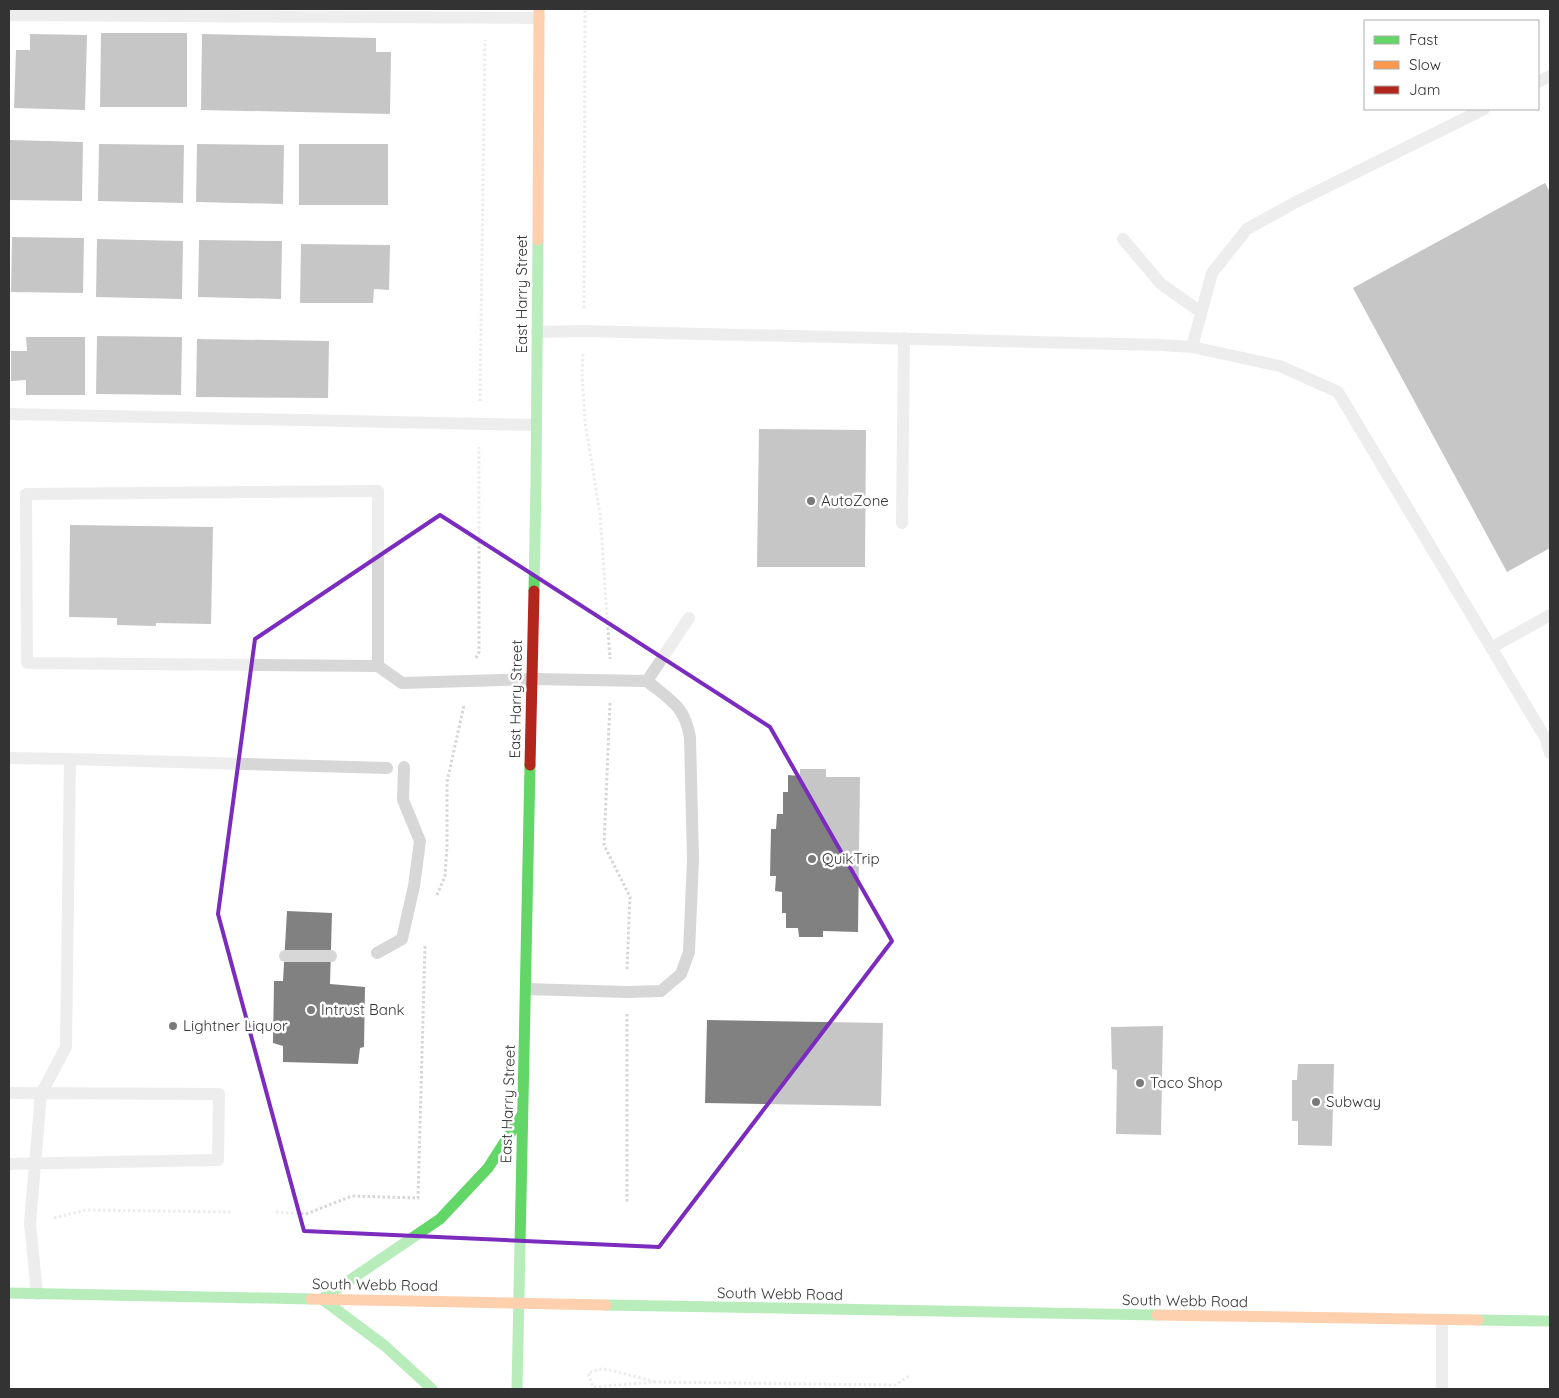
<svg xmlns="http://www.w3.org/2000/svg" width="1559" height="1398" viewBox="0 0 1559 1398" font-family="Quicksand,sans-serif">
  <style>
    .building { fill: #818181 }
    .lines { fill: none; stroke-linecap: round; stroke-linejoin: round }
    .path { stroke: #d6d6d6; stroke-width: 3; stroke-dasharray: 2.5 2.5; stroke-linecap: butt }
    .lane { stroke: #d7d7d7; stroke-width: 12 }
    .fast { stroke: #63d668; stroke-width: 11 }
    .slow { stroke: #ff974d; stroke-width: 11 }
    .jam { stroke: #b3261e; stroke-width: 11 }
    .marked { fill: none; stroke: #7b2cbf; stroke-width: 4; stroke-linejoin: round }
    .poi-dot { fill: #7a7a7a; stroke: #fff; stroke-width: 2 }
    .labels { text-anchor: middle; stroke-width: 5; stroke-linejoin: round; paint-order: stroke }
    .street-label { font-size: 15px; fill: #333; stroke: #fff }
    .poi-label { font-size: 15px; fill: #333; stroke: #fff; text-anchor: start }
  </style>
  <rect width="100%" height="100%" fill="#fff"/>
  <g class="building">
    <path d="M101 33H187V107H100Z"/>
    <path d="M30 34 87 35 85 110 14 108 16 50H30Z"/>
    <path d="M202 34 376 38V52H391L390 114 201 110Z"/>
    <path d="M9 140 83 142 82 201 9 200Z"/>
    <path d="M99 144 184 145 183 203 98 201Z"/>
    <path d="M197 144 284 145 283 204 196 202Z"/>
    <rect x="299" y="144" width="89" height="61"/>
    <path d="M1545 183 1550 192V548L1507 572 1353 288Z"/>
    <path d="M12 237 84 238 83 293 11 292Z"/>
    <path d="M97 239 183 241 182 299 96 297Z"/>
    <path d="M199 240 282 241 281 299 198 297Z"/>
    <path d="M301 244 390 245 389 290 374 289 373 303H300Z"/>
    <path d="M97 336 182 337 181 395 96 394Z"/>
    <path d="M26 337H85V395H26V380L11 381V351H27Z"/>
    <path d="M197 339 329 341 328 398 196 397Z"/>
    <path d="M759 429 866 430 865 567H757Z"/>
    <path d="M70 525 213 527 211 624 156 623V626L117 625V618L69 617Z"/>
    <path d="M800 769H826V777H860L858 932 823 931V937H799L798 928H786V913H782V892L775 891 776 876H770L771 829H776L777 814H783V792H788V775L800 776Z"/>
    <path d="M287 911 332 913 330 984 365 987 364 1047 360 1048 358 1064 283 1062V1046L273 1043 274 981H283Z"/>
    <path d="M707 1020 883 1023 881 1106 705 1103Z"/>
    <path d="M1163 1026 1161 1135 1116 1134 1117 1070 1112 1069 1111 1027Z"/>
    <path d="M1298 1064H1334L1332 1146 1298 1145V1121H1292V1080H1297Z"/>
  </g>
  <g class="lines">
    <g class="path">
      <path d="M584 308 585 9"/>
      <path d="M583 354 582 372 585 422 600 514 610 659"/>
      <path d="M480 401 485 40"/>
      <path d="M476 658 479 652V447"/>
      <path d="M610 703 604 845 630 897 627 970"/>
      <path d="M437 895 445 876 447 847V782L464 705"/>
      <path d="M627 1014V1202"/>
      <path d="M276 1212 306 1214 352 1196 418 1198 425 946"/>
      <path d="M54 1218 86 1210 231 1212"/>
      <path d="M655 1382 614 1371 601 1369 588 1373 593 1387 655 1382 895 1385 909 1376"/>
    </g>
    <g class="lane">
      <path d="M9 15 539 18"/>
      <path d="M1538 82 1550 76"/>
      <path d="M1123 239 1161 284 1201 312"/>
      <path d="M537 332 583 331 1161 345 1192 347 1280 366 1338 392 1546 739 1550 753"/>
      <path d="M1192 347 1212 273 1247 229 1294 203 1484 109"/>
      <path d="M9 414 536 425"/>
      <path d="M902 523 904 338"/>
      <path d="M1491 648 1550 615"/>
      <path d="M378 666 27 663 26 494 378 491V666L402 683 532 679 647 681 689 618"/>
      <path d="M9 758 70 759"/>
      <path d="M377 953 402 939 414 886 420 841 403 800 404 767"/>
      <path d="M285 956H331"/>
      <path d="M526 989 627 992 661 991 681 974 689 952 693 860 690 738C685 706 670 700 647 681"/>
      <path d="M9 1093 219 1094 218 1160 9 1164"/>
      <path d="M37 1294 30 1223 41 1094 66 1047 70 759 387 768"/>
      <path d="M1442 1389V1320"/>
    </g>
    <g class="fast">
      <path d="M534 591 536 482 538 240"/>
      <path d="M9 1293 311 1299"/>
      <path d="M606 1305 1157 1315"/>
      <path d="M1478 1320 1550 1321"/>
      <path d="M432 1389 385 1346 322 1299 440 1219 488 1168 522 1115"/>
      <path d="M517 1389 530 765"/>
    </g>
    <g class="slow">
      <path d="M538 240 539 9"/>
      <path d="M311 1299 606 1305"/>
      <path d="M1157 1315 1478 1320"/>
    </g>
    <path class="jam" d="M530 765 534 591"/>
  </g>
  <path d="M0 0H1559V1398H0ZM440 515 770 727 892 941 659 1247 304 1231 218 914 255 639Z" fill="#fff" fill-opacity=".55" fill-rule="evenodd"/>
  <path class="marked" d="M440 515 770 727 892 941 659 1247 304 1231 218 914 255 639Z"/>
  <g class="poi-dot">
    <circle cx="811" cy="501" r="5"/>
    <circle cx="812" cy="859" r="5"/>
    <circle cx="311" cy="1010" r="5"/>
    <circle cx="173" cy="1026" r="5"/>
    <circle cx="1140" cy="1083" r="5"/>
    <circle cx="1316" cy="1102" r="5"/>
  </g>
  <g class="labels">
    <g class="street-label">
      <text transform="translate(522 294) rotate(-90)" y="5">East Harry Street</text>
      <text transform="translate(516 699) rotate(-89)" y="5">East Harry Street</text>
      <text transform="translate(508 1104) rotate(-88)" y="5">East Harry Street</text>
      <text transform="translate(375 1285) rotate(1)" y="5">South Webb Road</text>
      <text transform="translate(780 1294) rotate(1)" y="5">South Webb Road</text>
      <text transform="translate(1185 1301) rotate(1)" y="5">South Webb Road</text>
    </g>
    <g class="poi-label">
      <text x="821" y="506">AutoZone</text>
      <text x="822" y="864">QuikTrip</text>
      <text x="321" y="1015">Intrust Bank</text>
      <text x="183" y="1031">Lightner Liquor</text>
      <text x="1150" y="1088">Taco Shop</text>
      <text x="1326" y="1107">Subway</text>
    </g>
  </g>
  <rect width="1559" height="1398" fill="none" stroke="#333333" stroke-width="20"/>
  <rect x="1364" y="20" width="175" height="90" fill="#ffffff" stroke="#adadad"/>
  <rect x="1374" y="36" width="25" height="8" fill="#63d668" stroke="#adadad"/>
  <text x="1409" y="45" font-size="15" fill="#333333">Fast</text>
  <rect x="1374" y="61" width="25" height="8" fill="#ff974d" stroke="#adadad"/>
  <text x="1409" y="70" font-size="15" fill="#333333">Slow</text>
  <rect x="1374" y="86" width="25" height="8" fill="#b3261e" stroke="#adadad"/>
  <text x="1409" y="95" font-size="15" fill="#333333">Jam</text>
</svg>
